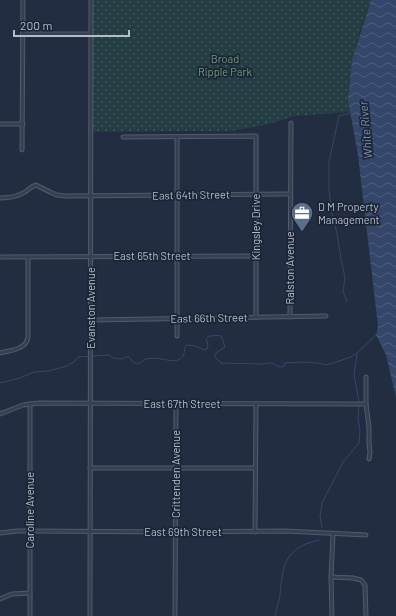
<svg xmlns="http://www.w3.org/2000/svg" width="396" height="616" viewBox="0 0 396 616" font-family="Barlow,sans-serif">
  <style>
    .park { fill: url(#park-dots) }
    .water { fill: url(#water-waves) }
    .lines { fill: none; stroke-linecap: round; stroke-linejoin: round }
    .stream { stroke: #34476a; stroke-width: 1 }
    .street-casing { stroke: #525b6c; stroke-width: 5 }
    .street { stroke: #374051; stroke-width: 3 }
    .labels { text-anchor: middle; stroke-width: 3.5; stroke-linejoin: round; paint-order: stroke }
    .park-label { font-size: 11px; fill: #689f79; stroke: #1c2536 }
    .street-label { font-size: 11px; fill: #b3bbcc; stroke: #1c2536 }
    .poi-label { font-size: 11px; fill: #b3bbcc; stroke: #1c2536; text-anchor: start }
    .water-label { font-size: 12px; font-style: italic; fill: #788eb6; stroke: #1c2536 }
  </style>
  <defs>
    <pattern id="park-dots" width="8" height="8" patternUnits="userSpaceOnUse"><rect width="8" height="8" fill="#243d43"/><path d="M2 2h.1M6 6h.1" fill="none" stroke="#41575d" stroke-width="1.8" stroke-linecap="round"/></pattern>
    <pattern id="water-waves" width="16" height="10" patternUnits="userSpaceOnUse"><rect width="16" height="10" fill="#34476a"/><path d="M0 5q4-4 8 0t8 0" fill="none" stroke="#4f607e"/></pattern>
  </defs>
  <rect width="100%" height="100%" fill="#222d42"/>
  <path class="park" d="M91 0H371C358 34 345 75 350 112L295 116 265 125 231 131H187L91 132Z"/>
  <path class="water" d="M371 0H396V397L386 355 376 335 378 326 358 155 348 100 352 60Z"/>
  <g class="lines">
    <g class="stream">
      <path d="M347 302 343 291 345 278 341 259 337 233 331 209 329 188V162L339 116 350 113"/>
      <path d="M357 354 354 374 359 402"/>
      <path d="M0 383 20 378 34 372 48 371 67 366 75 361 78 357 109 355 113 358 123 359 126 357H129L132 361 137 364 142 362 145 359C150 358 156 358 161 359 174 361 184 364 185 347L187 345 195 346 204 350 207 349 208 345 206 339 209 336C213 336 217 335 221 336L225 347 216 353 214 356 221 363 262 364 272 363 277 366 281 367 284 366 285 363 304 362 318 363 327 365 351 357 357 353 370 341 376 335"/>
      <path d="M322 527 320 517 322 503 343 462 359 443 360 431 358 419 359 405"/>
      <path d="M275 616C276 609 279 602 280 595 282 577 282 559 298 548 304 544 312 542 319 540"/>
    </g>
    <g class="street-casing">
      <g id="street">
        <path d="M23 34H91"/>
        <path d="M0 124H23"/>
        <path d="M123 137 256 136V317"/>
        <path d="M22 150 23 0"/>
        <path d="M0 198C9 198 17 197 25 192 29 190 31 186 36 185L50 192 57 195 66 196 290 194"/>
        <path d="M0 257 256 256"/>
        <path d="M290 317 291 123"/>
        <path d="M91 320 326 316"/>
        <path d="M177 336V137"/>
        <path d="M0 353C11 350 26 350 28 337V257"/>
        <path d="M366 377V404L369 427V442L370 453 369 459"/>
        <path d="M0 414 23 405 38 403 366 404"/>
        <path d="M90 468H255"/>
        <path d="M255 532 256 404"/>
        <path d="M0 533 17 531H30L176 532 285 531 366 535"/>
        <path d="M331 577 353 578 361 580 365 585 366 616"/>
        <path d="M0 599 12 594 30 593"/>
        <path d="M30 616V404"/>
        <path d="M90 616 91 0"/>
        <path d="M175 616 176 404"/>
        <path d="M332 616 331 577 333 534"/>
      </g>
    </g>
    <use href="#street" class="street"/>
  </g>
  <defs>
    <g id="office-pin" transform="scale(1.15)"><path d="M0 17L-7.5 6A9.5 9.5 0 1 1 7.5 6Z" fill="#5c6f8a" stroke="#1c2536"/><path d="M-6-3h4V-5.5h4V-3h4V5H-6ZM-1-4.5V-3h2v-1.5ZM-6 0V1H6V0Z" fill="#fff"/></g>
  </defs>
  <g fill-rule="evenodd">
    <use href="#office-pin" x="302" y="213"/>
  </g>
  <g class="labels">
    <g class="park-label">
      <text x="225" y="63">Broad<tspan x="225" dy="13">Ripple Park</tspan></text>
    </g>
    <g class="street-label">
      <text transform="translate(191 195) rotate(-1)" y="4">East 64th Street</text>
      <text transform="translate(256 227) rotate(-90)" y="4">Kingsley Drive</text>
      <text x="152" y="260">East 65th Street</text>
      <text transform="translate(290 268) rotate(-90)" y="4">Ralston Avenue</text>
      <text transform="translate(91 308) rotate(-90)" y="4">Evanston Avenue</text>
      <text transform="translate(209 318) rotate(-1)" y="4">East 66th Street</text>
      <text x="182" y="408">East 67th Street</text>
      <text transform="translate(176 474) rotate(-90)" y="4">Crittenden Avenue</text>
      <text transform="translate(30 510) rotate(-90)" y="4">Caroline Avenue</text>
      <text x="183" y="536">East 69th Street</text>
    </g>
    <g class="poi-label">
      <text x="318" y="211">D M Property<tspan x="318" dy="13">Management</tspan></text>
    </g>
    <g class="water-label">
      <text transform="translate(366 130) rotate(-95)" y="4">White River</text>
    </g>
  </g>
  <path d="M14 30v6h115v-6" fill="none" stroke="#b3bbcc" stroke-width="2"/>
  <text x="20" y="30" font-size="12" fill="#b3bbcc" stroke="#1c2536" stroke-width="3" paint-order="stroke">200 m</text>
</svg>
